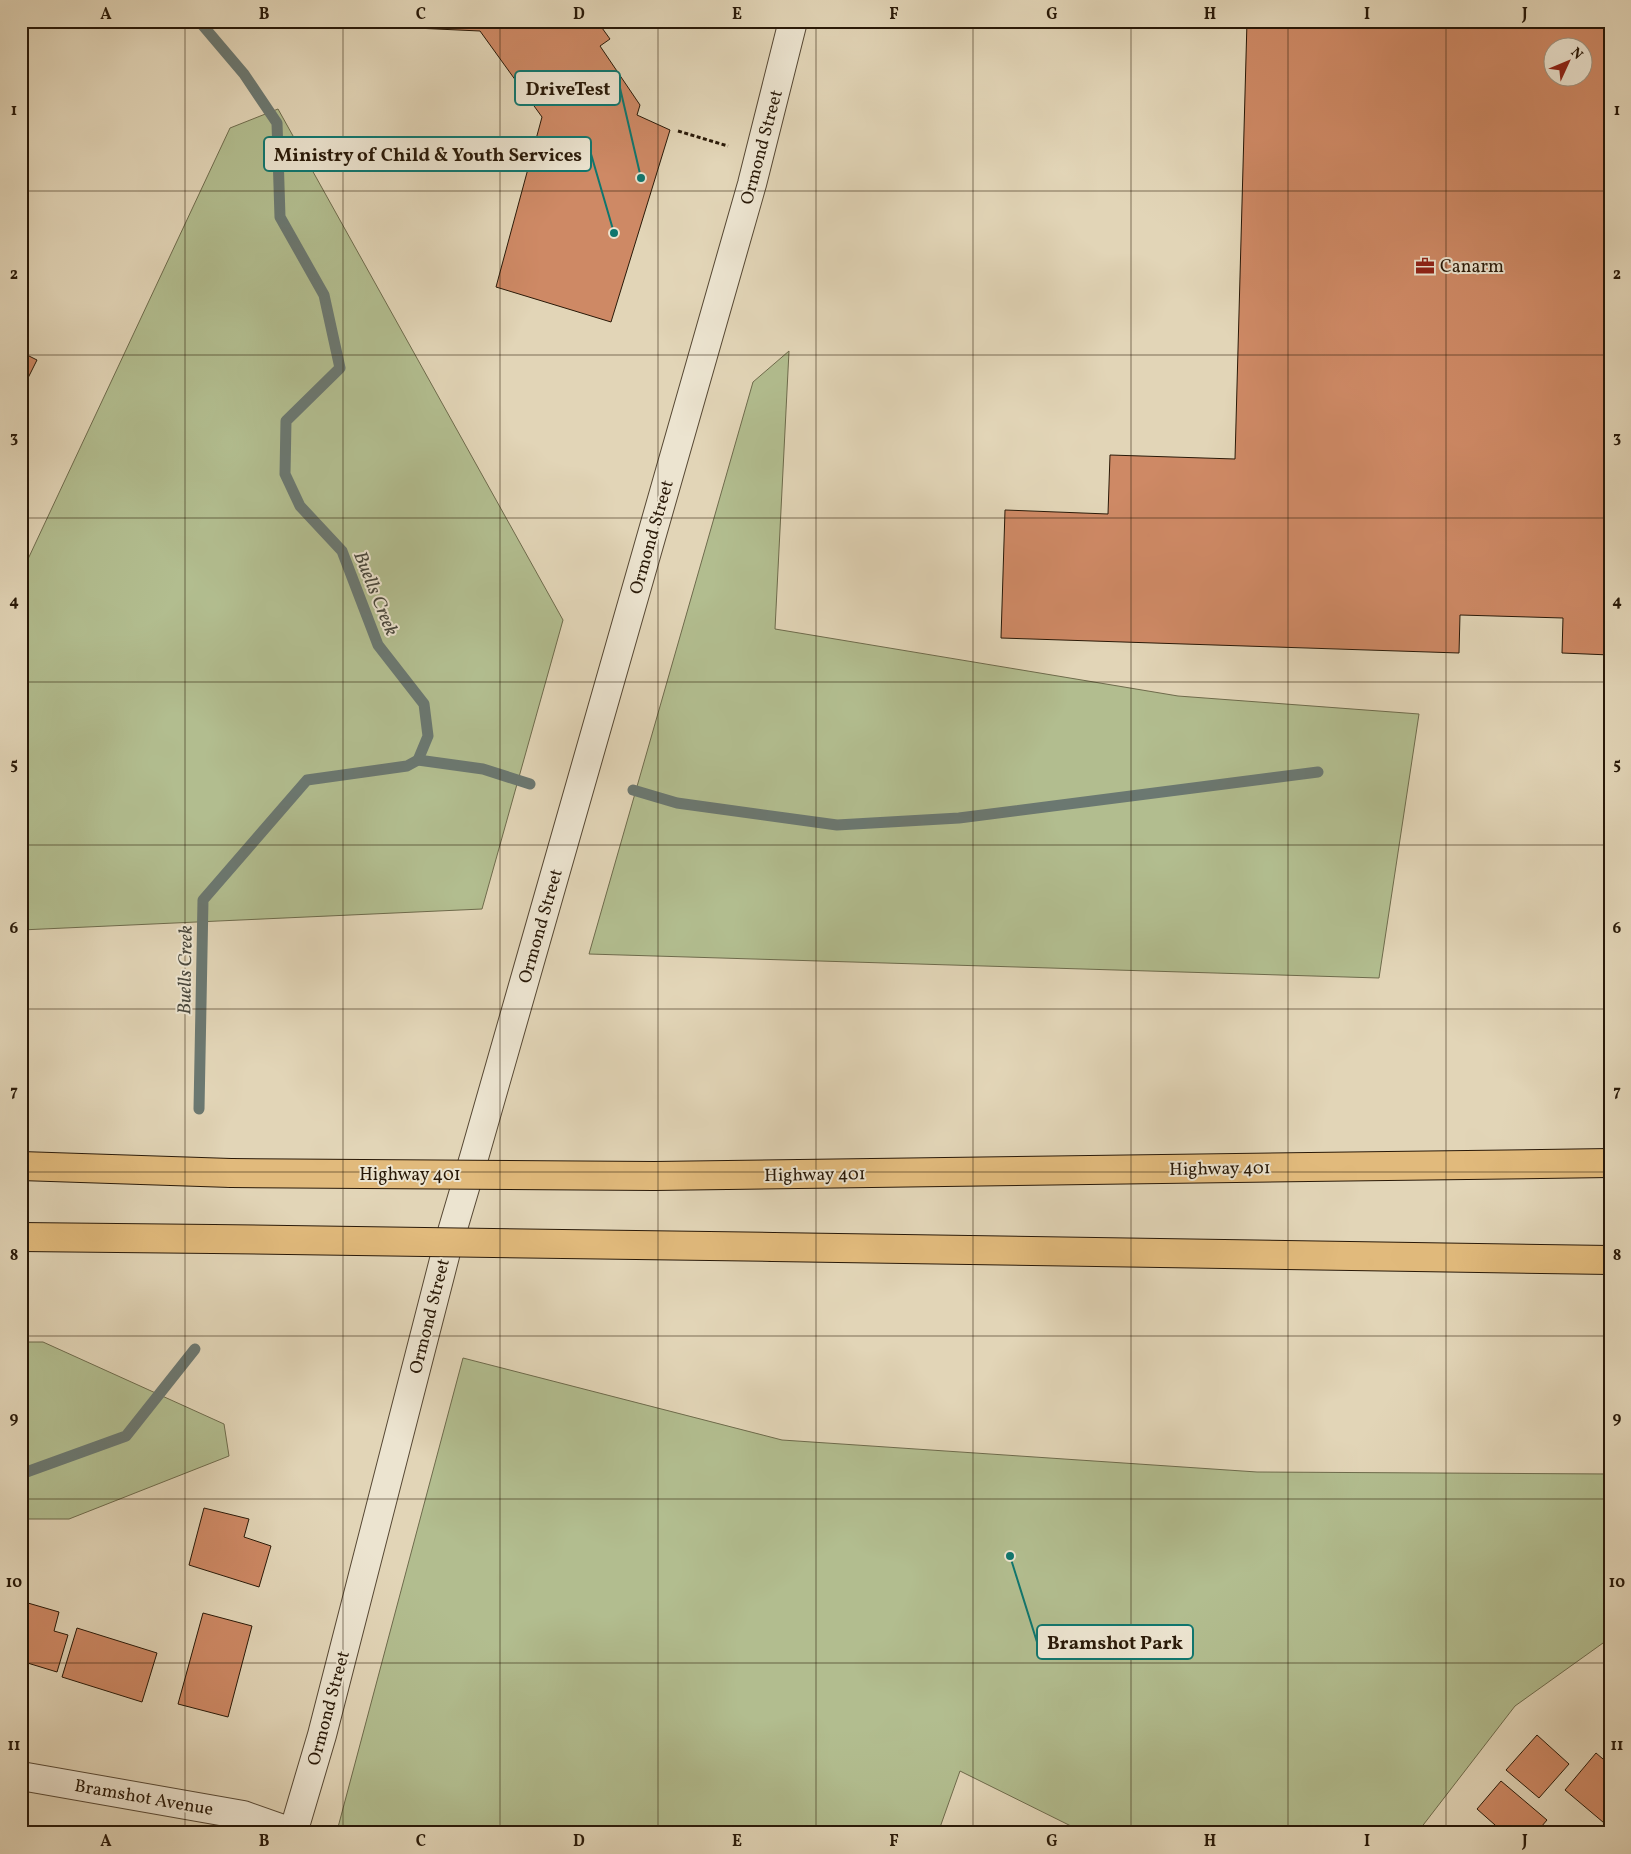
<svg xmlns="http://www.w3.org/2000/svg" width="1631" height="1854" viewBox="0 0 1631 1854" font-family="Vollkorn,serif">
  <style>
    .green { fill: #b2bd8f; stroke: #6e6b4c }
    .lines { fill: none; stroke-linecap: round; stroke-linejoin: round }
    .stream { stroke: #6b7871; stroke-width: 11 }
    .building { fill: #ce8965; stroke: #291908; fill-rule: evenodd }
    .minor-casing { stroke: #574834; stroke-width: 30 }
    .tertiary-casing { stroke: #574834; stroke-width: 30 }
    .motorway-casing { stroke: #291908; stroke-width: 30 }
    .path { stroke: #291908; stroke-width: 3; stroke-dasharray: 4 2.5; stroke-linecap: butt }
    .minor { stroke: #ece4d0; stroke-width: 28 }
    .tertiary { stroke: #ece4d0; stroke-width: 28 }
    .motorway { stroke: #e1ba7c; stroke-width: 28 }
    .motorway-bridge-casing { stroke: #291908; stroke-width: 30; stroke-linecap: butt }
    .motorway-bridge { stroke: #e1ba7c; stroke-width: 28 }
    .grid { fill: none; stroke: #291908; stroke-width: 1; stroke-opacity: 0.55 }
    .labels { text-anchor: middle; stroke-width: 4; stroke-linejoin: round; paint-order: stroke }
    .street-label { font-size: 18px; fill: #291908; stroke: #ece4d0 }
    .poi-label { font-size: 18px; fill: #291908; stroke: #ece4d0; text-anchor: start }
    .water-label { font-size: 19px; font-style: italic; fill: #4a483d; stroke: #ece4d0 }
    .leader { fill: none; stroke: #0f766e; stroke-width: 2 }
    .callout-dot { fill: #0f766e; stroke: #ece4d0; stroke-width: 2 }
    .callout { fill: #ece4d0; stroke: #0f766e; stroke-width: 2 }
    .callout-label { font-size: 19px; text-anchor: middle; font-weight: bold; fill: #291908 }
    .neatline { fill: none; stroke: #291908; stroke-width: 2 }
    .grid-label { font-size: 16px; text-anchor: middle; font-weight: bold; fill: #291908 }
  </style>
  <rect width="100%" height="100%" fill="#e2d5b7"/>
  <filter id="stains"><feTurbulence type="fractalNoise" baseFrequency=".004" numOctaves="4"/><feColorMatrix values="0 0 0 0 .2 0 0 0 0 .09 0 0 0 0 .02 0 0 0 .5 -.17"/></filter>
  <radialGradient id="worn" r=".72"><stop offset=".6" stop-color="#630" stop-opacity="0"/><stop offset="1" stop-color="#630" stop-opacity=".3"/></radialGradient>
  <g class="green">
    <path d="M278 109 563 620 482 909 21 930V574L230 128Z"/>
    <path d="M789 351 775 629 1178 696 1419 714 1379 978 589 954 753 382Z"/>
    <path d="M21 1342H43L224 1424 229 1456 69 1519H21Z"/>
    <path d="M463 1358 782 1440 1257 1472 1610 1474V1638L1515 1706 1417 1833H1085L960 1771 938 1833H343L337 1831Z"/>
  </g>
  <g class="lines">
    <g class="stream">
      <path d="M199 21 244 74 277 123 280 217 324 295 340 368 286 421 285 474 300 506 342 551 378 645 424 704 428 736 418 760 407 766 307 780 203 900 199 1109"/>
      <path d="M418 760 483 769 530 784"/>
      <path d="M633 790 677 803 837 825 959 818 1318 772"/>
      <path d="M21 1474 126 1436 195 1349"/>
    </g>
  </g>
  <g class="building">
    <path d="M307 21H597L610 39 600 46 640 105 637 115 670 130 611 322 496 287 542 117 480 31 307 23Z"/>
    <path d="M1247 21H1610V655L1562 653 1563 618 1460 615 1459 653 1001 638 1005 510 1108 514 1110 455 1235 459ZM1554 48H1584V78H1554Z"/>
    <path d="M21 352 37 360 21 392Z"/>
    <path d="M204 1508 249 1519 244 1537 271 1546 259 1587 189 1565Z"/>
    <path d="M21 1601 59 1612 54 1631 68 1635 57 1672 21 1661Z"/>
    <path d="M203 1613 252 1626 228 1717 178 1704Z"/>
    <path d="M77 1628 157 1653 142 1702 62 1677Z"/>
    <path d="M1537 1735 1569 1764 1539 1798 1506 1770Z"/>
    <path d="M1596 1753 1610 1765V1828L1565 1790Z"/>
    <path d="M1501 1781 1547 1820 1536 1833H1504L1477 1809Z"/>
  </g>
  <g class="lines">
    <g class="minor-casing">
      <path id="minor" d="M21 1776 243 1815 294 1833"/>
    </g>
    <g class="tertiary-casing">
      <path id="tertiary" d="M293 1833 322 1735 446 1252 475 1154 752 184 793 21"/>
    </g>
    <g class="motorway-casing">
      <g id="motorway">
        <path d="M21 1166 231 1173"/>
        <path d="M654 1176 1610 1163"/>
        <path d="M21 1237 213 1239"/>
        <path d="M773 1247 1610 1260"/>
      </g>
    </g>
    <path class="path" d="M678 131 728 146"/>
    <use href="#minor" class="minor"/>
    <use href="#tertiary" class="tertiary"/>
    <use href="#motorway" class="motorway"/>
    <g class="motorway-bridge-casing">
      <g id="motorway-bridge">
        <path d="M231 1173 654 1176"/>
        <path d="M213 1239 773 1247"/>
      </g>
    </g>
    <use href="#motorway-bridge" class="motorway-bridge"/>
  </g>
  <path class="grid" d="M185 21V1833M343 21V1833M500 21V1833M658 21V1833M816 21V1833M973 21V1833M1131 21V1833M1288 21V1833M1446 21V1833M21 191H1610M21 355H1610M21 518H1610M21 682H1610M21 845H1610M21 1009H1610M21 1172H1610M21 1336H1610M21 1499H1610M21 1663H1610"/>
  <defs>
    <g id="office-bare" transform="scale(1.5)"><path d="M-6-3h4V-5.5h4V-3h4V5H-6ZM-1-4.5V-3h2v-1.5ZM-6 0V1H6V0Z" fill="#8f2418" stroke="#ece4d0" stroke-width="2.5" paint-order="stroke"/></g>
  </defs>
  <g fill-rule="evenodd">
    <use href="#office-bare" x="1425" y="266"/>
  </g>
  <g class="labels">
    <g class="street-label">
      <text transform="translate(761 147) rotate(-75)" y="6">Ormond Street</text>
      <text transform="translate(651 537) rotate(-74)" y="6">Ormond Street</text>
      <text transform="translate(540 926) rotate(-74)" y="6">Ormond Street</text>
      <text transform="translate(1220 1168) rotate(-1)" y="6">Highway 401</text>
      <text x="410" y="1180">Highway 401</text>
      <text transform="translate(815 1174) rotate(-1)" y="6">Highway 401</text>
      <text transform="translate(429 1316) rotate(-76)" y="6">Ormond Street</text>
      <text transform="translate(328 1708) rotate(-75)" y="6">Ormond Street</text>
      <text transform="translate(144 1797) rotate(10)" y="6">Bramshot Avenue</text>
    </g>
    <g class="poi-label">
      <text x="1440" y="272">Canarm</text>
    </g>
    <g class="water-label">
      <text transform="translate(377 593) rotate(68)" y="7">Buells Creek</text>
      <text transform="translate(184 970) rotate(-89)" y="7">Buells Creek</text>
    </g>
  </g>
  <path class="leader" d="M641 178L620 88M614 233L591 154M1010 1556L1037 1642"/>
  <g class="callout-dot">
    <circle cx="641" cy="178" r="5"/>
    <circle cx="614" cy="233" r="5"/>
    <circle cx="1010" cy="1556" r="5"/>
  </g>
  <g class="callout">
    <rect x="515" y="71" width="105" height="34" rx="5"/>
    <rect x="264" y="137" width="327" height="34" rx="5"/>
    <rect x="1037" y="1625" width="156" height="34" rx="5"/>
  </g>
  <g class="callout-label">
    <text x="568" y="95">DriveTest</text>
    <text x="428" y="161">Ministry of Child &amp; Youth Services</text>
    <text x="1115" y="1649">Bramshot Park</text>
  </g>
  <rect width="1631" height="1854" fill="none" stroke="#e2d5b7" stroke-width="55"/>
  <g transform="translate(1568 62) rotate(46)"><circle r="24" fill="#ece4d0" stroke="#9e9380"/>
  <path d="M0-4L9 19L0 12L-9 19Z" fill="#8f2418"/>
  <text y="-8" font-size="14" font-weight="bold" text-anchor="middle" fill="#291908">N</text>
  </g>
  <rect x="28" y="28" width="1576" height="1798" class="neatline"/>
  <g class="grid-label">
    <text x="106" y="19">A</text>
    <text x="264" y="19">B</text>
    <text x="421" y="19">C</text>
    <text x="579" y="19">D</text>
    <text x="737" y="19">E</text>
    <text x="894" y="19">F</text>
    <text x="1052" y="19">G</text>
    <text x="1210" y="19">H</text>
    <text x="1367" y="19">I</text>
    <text x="1525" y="19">J</text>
    <text x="14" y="115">1</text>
    <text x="1617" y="115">1</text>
    <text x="14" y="279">2</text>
    <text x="1617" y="279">2</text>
    <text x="14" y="442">3</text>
    <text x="1617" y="442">3</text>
    <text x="14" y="606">4</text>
    <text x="1617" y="606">4</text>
    <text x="14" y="769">5</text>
    <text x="1617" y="769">5</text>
    <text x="14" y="933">6</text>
    <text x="1617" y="933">6</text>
    <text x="14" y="1096">7</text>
    <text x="1617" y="1096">7</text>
    <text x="14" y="1260">8</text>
    <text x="1617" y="1260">8</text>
    <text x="14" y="1423">9</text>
    <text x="1617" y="1423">9</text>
    <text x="14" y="1587">10</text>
    <text x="1617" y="1587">10</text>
    <text x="14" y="1750">11</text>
    <text x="1617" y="1750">11</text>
    <text x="106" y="1846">A</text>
    <text x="264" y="1846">B</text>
    <text x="421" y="1846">C</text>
    <text x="579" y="1846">D</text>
    <text x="737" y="1846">E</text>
    <text x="894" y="1846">F</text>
    <text x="1052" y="1846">G</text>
    <text x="1210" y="1846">H</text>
    <text x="1367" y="1846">I</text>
    <text x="1525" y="1846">J</text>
  </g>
  <rect width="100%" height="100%" filter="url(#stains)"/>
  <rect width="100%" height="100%" fill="url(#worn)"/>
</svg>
